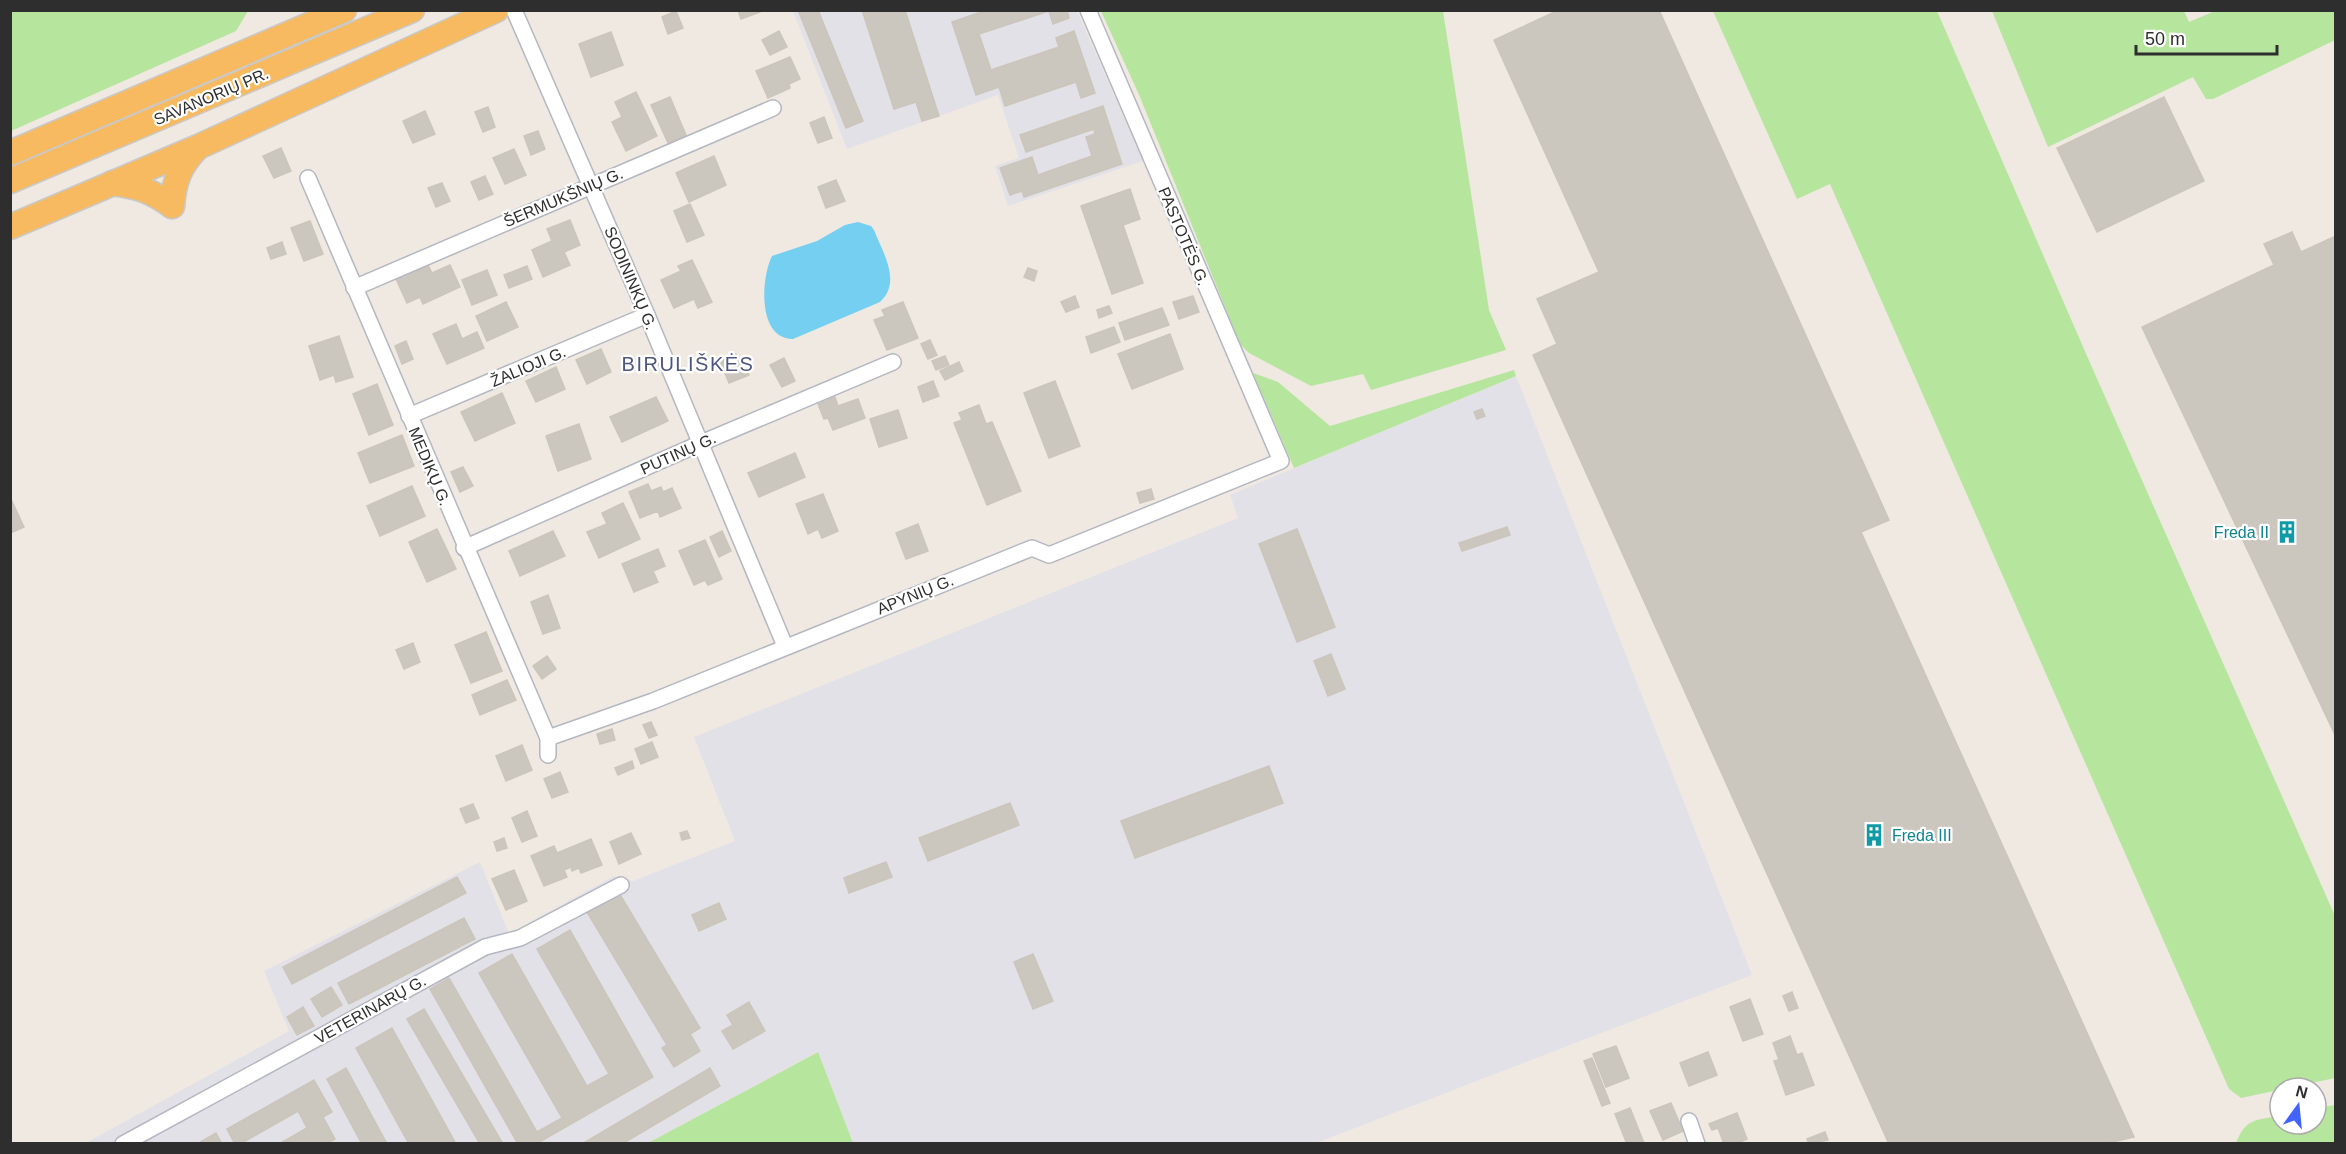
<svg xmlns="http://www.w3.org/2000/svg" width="2346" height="1154" viewBox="0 0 2346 1154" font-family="Helvetica,sans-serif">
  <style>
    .industrial { fill: #e3e1e8 }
    .green { fill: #b6e59e }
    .water { fill: #75cff0 }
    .building { fill: #cbc7bf; stroke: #cbc5ba; stroke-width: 1.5 }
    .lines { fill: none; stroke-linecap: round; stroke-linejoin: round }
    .minor-casing { stroke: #b4b7c1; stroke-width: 18 }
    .trunk-casing { stroke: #c9c9c9; stroke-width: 27 }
    .minor { stroke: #fff; stroke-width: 15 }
    .trunk { stroke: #f8ba60; stroke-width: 24 }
    .labels { text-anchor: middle; stroke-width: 4.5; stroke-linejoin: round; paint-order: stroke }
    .street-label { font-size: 16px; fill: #2e2e2e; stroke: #fff }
    .culture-label { font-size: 16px; fill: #0d838f; stroke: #fff; text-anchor: end }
    .quarter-label { font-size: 20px; letter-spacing: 1.5px; fill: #4d5680; stroke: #fff }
  </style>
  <rect width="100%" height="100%" fill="#efe9e1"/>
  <g class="industrial">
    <path d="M793 11H1077L1143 161 1008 206 995 166 1019 158 998 95 847 149Z"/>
    <path d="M1516 376 1752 975 1316 1143H853L817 1052 648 1143 84 1144 289 1031 264 971 480 862 509 934 614 876 633 881 735 841 694 737 1238 518 1230 495Z"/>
  </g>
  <g class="green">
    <path d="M10 11 11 10 248 11 236 31 11 131Z"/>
    <path d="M1101 11H1443L1489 310 1506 350 1371 390 1363 374 1311 386 1249 353 1240 344 1140 97Z"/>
    <path d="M1713 11H1937L2087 356 2335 916V1078L2241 1098 2229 1089 1830 184 1797 199Z"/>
    <path d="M1992 11H2184L2189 22 2215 11H2335V40L2213 99H2206L2193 77 2048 147Z"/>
    <path d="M1514 370 1516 376 1294 468 1253 373 1278 382 1330 426Z"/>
    <path d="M818 1052 853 1143H648Z"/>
    <path d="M2335 1105V1143H2236C2246 1118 2256 1120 2280 1116V1124H2316V1108Z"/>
  </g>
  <path class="water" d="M858 222 871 226 874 230C883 253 902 282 880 302L793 339C757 339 761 278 772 256L817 241 845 225Z"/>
  <g class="building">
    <path d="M738 10H760V12L741 19Z"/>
    <path d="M798 10H818L863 121 846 128Z"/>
    <path d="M862 10H905L939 116 922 121 916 102 894 109Z"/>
    <path d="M987 10H1067L1069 18 1053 24 1049 11 979 34 991 70 1059 47 1056 38 1074 31 1095 93 1081 98 1076 82 1005 106 999 87 976 95 952 22Z"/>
    <path d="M1559 10H1659L1889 520 1861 532 2134 1137 2104 1144H1889L1533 355 1557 344 1537 299 1599 272 1494 40Z"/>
    <path d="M676 11 683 28 668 34 662 17Z"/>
    <path d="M779 31 787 47 770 55 762 40Z"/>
    <path d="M611 32 623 65 591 77 579 44Z"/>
    <path d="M790 57 800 79 789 84 790 88 768 98 756 71Z"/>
    <path d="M636 92 657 136 626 151 612 122 622 117 615 102Z"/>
    <path d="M670 97 686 135 668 143 651 105Z"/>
    <path d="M2164 97 2204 181 2097 232 2057 148Z"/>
    <path d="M1103 106 1122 164 1024 197 1022 191 1010 195 1000 168 1032 157 1038 175 1092 156 1086 137 1095 134 1094 129 1026 152 1020 135Z"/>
    <path d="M488 107 495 127 483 132 475 112Z"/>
    <path d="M425 111 435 134 413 143 403 121Z"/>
    <path d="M824 117 832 138 818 143 810 123Z"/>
    <path d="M538 131 545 149 531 155 524 136Z"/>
    <path d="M281 148 291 171 274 178 263 156Z"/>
    <path d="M514 149 526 175 505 184 493 158Z"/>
    <path d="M714 156 726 185 689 202 676 173Z"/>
    <path d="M485 176 493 194 479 200 471 182Z"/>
    <path d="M836 180 845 201 826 208 818 187Z"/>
    <path d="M442 183 450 201 436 207 428 188Z"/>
    <path d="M1130 189 1140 219 1123 225 1143 283 1112 294 1081 206Z"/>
    <path d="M690 204 704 235 687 242 674 211Z"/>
    <path d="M570 220 580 245 564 252 570 265 543 277 532 250 552 241 547 229Z"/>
    <path d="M310 221 323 254 304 261 291 228Z"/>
    <path d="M2292 232 2301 252 2336 236V737L2142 327 2274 265 2264 244Z"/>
    <path d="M282 242 286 254 271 259 267 248Z"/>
    <path d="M692 260 712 302 698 308 694 299 674 308 661 280 681 271 678 266Z"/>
    <path d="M428 265 432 273 450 265 460 287 423 304 420 297 407 303 396 279Z"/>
    <path d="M527 266 532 279 509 288 504 275Z"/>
    <path d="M1028 268 1037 271 1034 281 1024 277Z"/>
    <path d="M487 270 497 295 472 305 462 280Z"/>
    <path d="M1075 296 1079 307 1066 312 1061 302Z"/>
    <path d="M1193 296 1199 312 1179 319 1173 302Z"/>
    <path d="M506 302 518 327 487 341 476 316Z"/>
    <path d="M903 302 918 338 887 350 874 320 885 316 882 310Z"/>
    <path d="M1109 306 1112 313 1099 318 1097 310Z"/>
    <path d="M1162 308 1169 325 1125 340 1119 323Z"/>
    <path d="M456 324 462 339 477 332 484 348 447 364 433 334Z"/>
    <path d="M1114 327 1120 342 1091 353 1086 337Z"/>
    <path d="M1170 334 1183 369 1132 389 1118 354Z"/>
    <path d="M339 336 353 377 336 382 334 375 320 380 309 346Z"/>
    <path d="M930 340 937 355 928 359 921 344Z"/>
    <path d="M406 341 413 359 402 364 395 346Z"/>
    <path d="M601 349 611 372 587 384 576 360Z"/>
    <path d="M736 354 738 361 742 359 749 375 729 383 720 361Z"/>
    <path d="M945 356 949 365 936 370 932 361Z"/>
    <path d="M784 358 795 381 782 387 770 365Z"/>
    <path d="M959 362 963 371 945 380 940 371Z"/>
    <path d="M556 367 565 389 536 402 526 381Z"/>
    <path d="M933 381 939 396 923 402 918 387Z"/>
    <path d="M1055 381 1080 446 1049 458 1024 393Z"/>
    <path d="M377 384 393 425 369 435 353 394Z"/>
    <path d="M502 393 515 423 475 441 461 412Z"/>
    <path d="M656 397 668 421 622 442 610 417Z"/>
    <path d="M835 397 838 406 858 399 865 418 833 430 828 418 824 419 818 404Z"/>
    <path d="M979 405 986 424 992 422 1021 491 987 505 954 423 962 420 959 413Z"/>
    <path d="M1482 409 1485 416 1477 419 1474 412Z"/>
    <path d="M898 410 907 438 879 447 870 419Z"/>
    <path d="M579 424 591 459 558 471 546 436Z"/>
    <path d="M402 435 414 466 370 483 358 453Z"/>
    <path d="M795 453 805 477 759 497 748 473Z"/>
    <path d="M463 467 473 486 460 492 451 472Z"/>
    <path d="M648 484 651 491 661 487 663 492 672 488 681 508 660 517 658 511 640 518 629 492Z"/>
    <path d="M412 486 425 516 380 536 367 506Z"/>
    <path d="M1151 489 1154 499 1140 503 1137 493Z"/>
    <path d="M823 494 838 531 822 538 818 529 808 534 796 504Z"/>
    <path d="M10 497 24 527 10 533Z"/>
    <path d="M623 503 640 539 599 558 587 532 607 524 602 513Z"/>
    <path d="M918 524 928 551 906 559 896 533Z"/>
    <path d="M1507 527 1510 535 1462 551 1459 543Z"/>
    <path d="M437 529 456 569 427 582 409 542Z"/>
    <path d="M1297 529 1335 627 1297 642 1259 544Z"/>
    <path d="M553 531 565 556 520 576 509 551Z"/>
    <path d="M722 531 731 551 719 557 710 537Z"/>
    <path d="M705 540 722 579 708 585 705 580 694 585 679 551Z"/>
    <path d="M658 549 665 566 653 571 658 582 634 592 622 564Z"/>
    <path d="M548 595 560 628 543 634 531 602Z"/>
    <path d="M486 632 502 671 471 683 455 645Z"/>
    <path d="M413 643 420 662 404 669 396 650Z"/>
    <path d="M1331 654 1345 689 1328 696 1314 661Z"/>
    <path d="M547 656 556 669 542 679 533 666Z"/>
    <path d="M507 680 516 700 480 715 472 695Z"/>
    <path d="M651 722 657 735 649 738 643 725Z"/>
    <path d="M612 729 615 740 600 744 597 734Z"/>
    <path d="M652 742 658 757 641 764 635 749Z"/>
    <path d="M522 745 532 770 506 781 496 756Z"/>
    <path d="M632 761 634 768 618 775 615 768Z"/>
    <path d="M1269 766 1283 803 1135 858 1121 821Z"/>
    <path d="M560 772 568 792 552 798 544 779Z"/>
    <path d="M1010 803 1019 825 928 861 919 838Z"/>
    <path d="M473 804 479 818 466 823 460 809Z"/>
    <path d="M527 811 537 836 522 842 512 818Z"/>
    <path d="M687 831 690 838 682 840 680 833Z"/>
    <path d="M631 833 641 854 619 864 610 842Z"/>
    <path d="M504 838 507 848 497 851 494 842Z"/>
    <path d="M591 839 602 865 581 873 579 868 572 871 571 867 564 870 567 877 544 886 531 856 554 846 557 853Z"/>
    <path d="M886 862 892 877 849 893 844 878Z"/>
    <path d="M514 870 527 901 506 910 492 879Z"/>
    <path d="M457 877 466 893 292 984 283 967Z"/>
    <path d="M619 893 700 1028 690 1034 700 1051 674 1067 662 1048 667 1045 587 912Z"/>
    <path d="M719 903 726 919 699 931 692 915Z"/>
    <path d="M464 918 475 939 349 1004 338 983Z"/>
    <path d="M570 930 653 1077 536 1144H518L430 989 449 978 537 1132 562 1118 479 973 512 954 587 1086 609 1074 537 949Z"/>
    <path d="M1033 954 1053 1001 1033 1009 1014 962Z"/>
    <path d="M331 987 342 1005 322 1017 311 999Z"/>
    <path d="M1792 992 1798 1008 1789 1011 1783 996Z"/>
    <path d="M1750 999 1763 1034 1743 1041 1730 1007Z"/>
    <path d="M749 1002 765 1031 733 1049 722 1031 733 1025 727 1015Z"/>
    <path d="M303 1007 314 1026 297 1035 287 1017Z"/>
    <path d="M424 1009 503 1144H480L407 1019Z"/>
    <path d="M392 1028 456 1144H409L356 1048Z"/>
    <path d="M1790 1036 1797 1055 1802 1053 1814 1085 1786 1095 1774 1061 1779 1060 1773 1043Z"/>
    <path d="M1616 1046 1629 1078 1606 1087 1593 1054Z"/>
    <path d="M1708 1052 1717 1075 1689 1086 1680 1063Z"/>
    <path d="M1592 1058 1610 1103 1602 1106 1584 1061Z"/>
    <path d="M346 1068 387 1144H362L327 1079Z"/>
    <path d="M710 1068 720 1086 622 1144H582Z"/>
    <path d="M314 1080 332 1112 323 1117 335 1139 326 1144H279L307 1128 298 1111 240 1144H235L227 1129Z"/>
    <path d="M1671 1103 1683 1131 1663 1140 1650 1111Z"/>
    <path d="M1630 1108 1644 1143 1643 1144H1627L1615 1114Z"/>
    <path d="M1737 1113 1747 1139 1735 1144H1724L1718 1128 1712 1130 1709 1124Z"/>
    <path d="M1825 1132 1828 1140 1809 1144 1807 1139Z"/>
    <path d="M216 1133 222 1144H197Z"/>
  </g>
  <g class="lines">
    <g class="minor-casing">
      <g id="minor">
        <path d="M514 10 647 315 785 646"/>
        <path d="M308 178 548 738V755"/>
        <path d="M354 288 773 108"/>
        <path d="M409 416 647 315"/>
        <path d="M464 548 701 443 893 362"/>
        <path d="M548 738 653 701 1032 548 1049 555 1281 461 1088 10"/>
        <path d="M1689 1121 1697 1144"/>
        <path d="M123 1144 485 947 520 938 621 885"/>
      </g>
    </g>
    <g class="trunk-casing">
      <g id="trunk">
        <path d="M10 153 344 10"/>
        <path d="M10 181 412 10"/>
        <path d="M112 183C137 186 152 191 172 206"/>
        <path d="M172 206C174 182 179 167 196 149"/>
        <path d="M10 227 198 147 496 10"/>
      </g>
    </g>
    <use href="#minor" class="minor"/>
    <use href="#trunk" class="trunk"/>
  </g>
  <defs>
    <g id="building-bare" transform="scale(1.8)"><path d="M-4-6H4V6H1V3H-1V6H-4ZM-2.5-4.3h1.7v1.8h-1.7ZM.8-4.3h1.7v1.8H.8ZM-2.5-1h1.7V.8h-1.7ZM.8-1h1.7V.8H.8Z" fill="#0f9aa8" stroke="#fff" stroke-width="2.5" paint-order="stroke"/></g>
  </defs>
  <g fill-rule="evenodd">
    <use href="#building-bare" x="2287" y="532"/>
    <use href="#building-bare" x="1874" y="835"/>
  </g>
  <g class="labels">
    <g class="street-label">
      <text transform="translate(211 96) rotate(-23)" y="6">SAVANORIŲ PR.</text>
      <text transform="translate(563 197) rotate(-23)" y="6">ŠERMUKŠNIŲ G.</text>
      <text transform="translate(1184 236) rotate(67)" y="6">PASTOTĖS G.</text>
      <text transform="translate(631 278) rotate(67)" y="6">SODININKŲ G.</text>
      <text transform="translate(528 366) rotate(-23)" y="6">ŽALIOJI G.</text>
      <text transform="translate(678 453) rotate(-24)" y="6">PUTINŲ G.</text>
      <text transform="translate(430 466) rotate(67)" y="6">MEDIKŲ G.</text>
      <text transform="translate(915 594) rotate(-22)" y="6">APYNIŲ G.</text>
      <text transform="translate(370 1009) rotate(-29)" y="6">VETERINARŲ G.</text>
    </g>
    <g class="culture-label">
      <text x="2269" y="538">Freda II</text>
      <text x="1892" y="841" text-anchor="start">Freda III</text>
    </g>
    <g class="quarter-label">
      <text x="688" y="371">BIRULIŠKĖS</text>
    </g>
  </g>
  <rect width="2346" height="1154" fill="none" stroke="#2e2e2e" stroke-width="24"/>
  <g transform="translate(2298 1106) rotate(15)"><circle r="28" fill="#ffffff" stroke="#ababab" stroke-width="1.5"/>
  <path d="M0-4.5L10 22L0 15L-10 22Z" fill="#4264fb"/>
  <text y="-9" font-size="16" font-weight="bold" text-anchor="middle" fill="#2e2e2e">N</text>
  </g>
  <path d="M2136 45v9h141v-9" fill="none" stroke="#2e2e2e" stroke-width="3"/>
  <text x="2145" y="45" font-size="18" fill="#2e2e2e" stroke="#ffffff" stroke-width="4.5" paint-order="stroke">50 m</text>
</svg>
